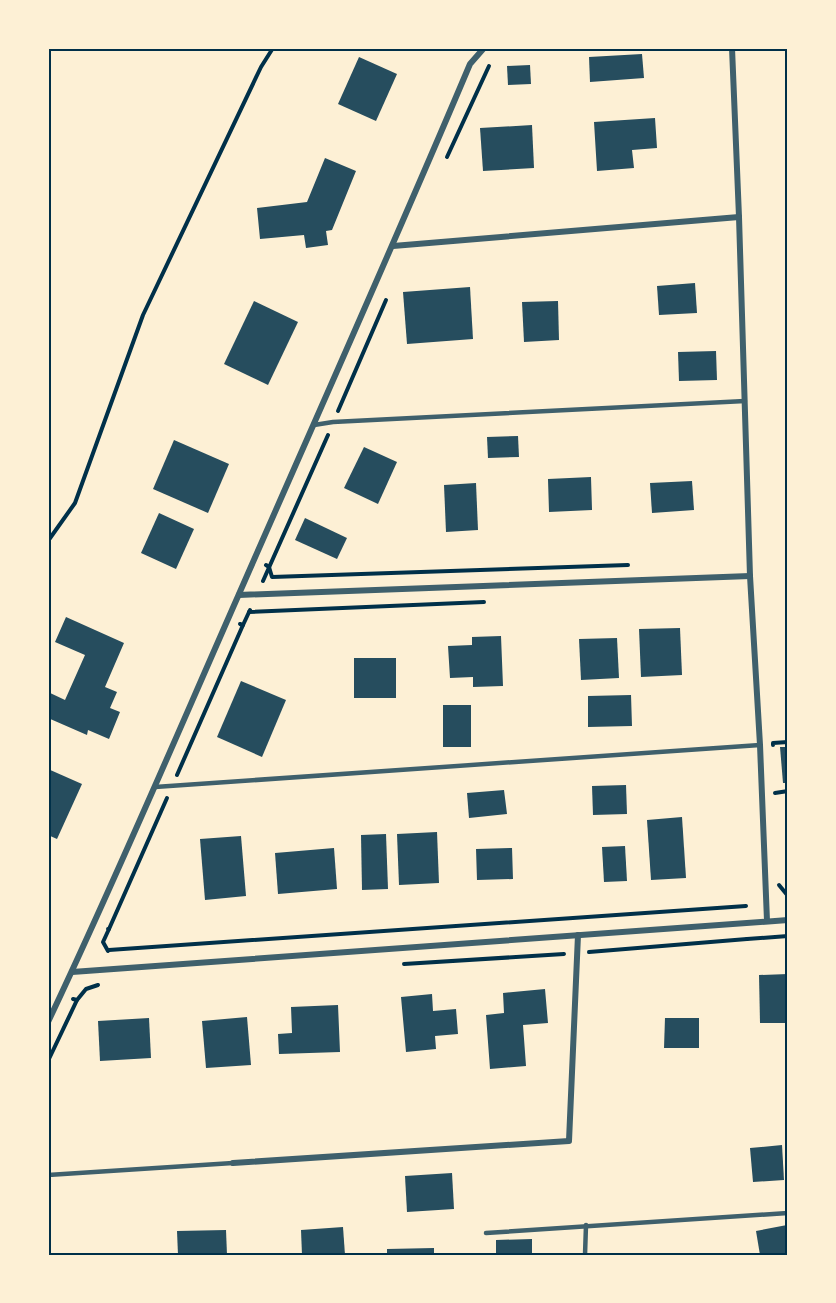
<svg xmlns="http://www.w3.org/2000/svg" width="836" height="1303" viewBox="0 0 836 1303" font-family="'Open Sans',sans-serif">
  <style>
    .building { fill: #264d5e }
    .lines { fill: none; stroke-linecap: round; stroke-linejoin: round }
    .path { stroke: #003049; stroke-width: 4 }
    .service { stroke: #3f606c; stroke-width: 4.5 }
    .minor { stroke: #3f606c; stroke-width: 6 }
    .neatline { fill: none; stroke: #003049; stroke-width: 2 }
  </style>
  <rect width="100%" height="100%" fill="#fdf0d5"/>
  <g class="building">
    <path d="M642 54 644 78 590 82 589 57Z"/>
    <path d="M359 57 397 74 376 121 338 104Z"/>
    <path d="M530 65 531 84 508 85 507 66Z"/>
    <path d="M655 118 657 148 632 150 634 168 597 171 594 122Z"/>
    <path d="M532 125 534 168 483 171 480 128Z"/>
    <path d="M325 158 356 171 332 230 326 231 328 245 306 248 304 235 260 239 257 208 307 202Z"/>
    <path d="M695 283 697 313 659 315 657 286Z"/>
    <path d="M470 287 473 339 407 344 403 292Z"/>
    <path d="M254 301 298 322 268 385 224 364Z"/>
    <path d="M558 301 559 340 524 342 522 302Z"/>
    <path d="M716 351 717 380 679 381 678 352Z"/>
    <path d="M518 436 519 457 488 458 487 437Z"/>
    <path d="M174 440 229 464 208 513 153 489Z"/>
    <path d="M364 447 397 462 378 504 344 488Z"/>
    <path d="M591 477 592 510 549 512 548 479Z"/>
    <path d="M692 481 694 510 652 513 650 483Z"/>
    <path d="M476 483 478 530 446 532 444 485Z"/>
    <path d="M159 513 194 529 176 569 141 553Z"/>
    <path d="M305 518 347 538 337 559 295 540Z"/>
    <path d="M66 617 124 643 105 687 117 692 110 708 120 712 109 739 88 730 87 735 48 718V692L65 700 85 655 55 642Z"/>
    <path d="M680 628 682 675 641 677 639 629Z"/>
    <path d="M501 636 503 686 473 687V677L450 678 448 646 472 645V637Z"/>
    <path d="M617 638 619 678 581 680 579 639Z"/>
    <rect x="354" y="658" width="42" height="40"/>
    <path d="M241 681 286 700 262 757 217 737Z"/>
    <path d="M631 695 632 726 588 727V696Z"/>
    <rect x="443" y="705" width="28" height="42"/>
    <path d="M780 747H788V783H783Z"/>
    <path d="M48 769 82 784 57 839 48 835Z"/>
    <path d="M626 785 627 814 593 815 592 786Z"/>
    <path d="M504 790 507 814 469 818 467 793Z"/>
    <path d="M682 817 686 878 651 880 647 820Z"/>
    <path d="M437 832 439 883 399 885 397 834Z"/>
    <path d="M386 834 388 889 362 890 361 835Z"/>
    <path d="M241 836 246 896 205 900 200 839Z"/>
    <path d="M625 846 627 881 604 882 602 847Z"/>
    <path d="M334 848 337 889 278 894 275 853Z"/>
    <path d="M512 848 513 879 477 880 476 849Z"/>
    <path d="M788 974V1023H760L759 975Z"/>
    <path d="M545 989 548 1023 523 1025 526 1066 490 1069 486 1015 504 1013 503 993Z"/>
    <path d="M432 994 433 1011 456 1009 458 1034 435 1036 436 1049 406 1052 401 997Z"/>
    <path d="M338 1005 340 1052 279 1054 278 1034 292 1033 291 1007Z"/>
    <path d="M247 1017 251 1065 206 1068 202 1021Z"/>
    <path d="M149 1018 151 1058 100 1061 98 1021Z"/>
    <path d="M665 1018H699V1048H664Z"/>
    <path d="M782 1145 784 1180 753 1182 750 1148Z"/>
    <path d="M452 1173 454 1209 407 1212 405 1176Z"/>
    <path d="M787 1225 788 1255H760L756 1231Z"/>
    <path d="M343 1227 345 1255H302L301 1230Z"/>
    <path d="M226 1230 227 1255H178L177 1231Z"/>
    <path d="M532 1239V1255H496V1240Z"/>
    <path d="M434 1248V1255H387V1249Z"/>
  </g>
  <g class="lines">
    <g class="path">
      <path d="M447 157 489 66"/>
      <path d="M338 411 386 300"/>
      <path d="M48 541 75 503 143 315 261 67 273 48"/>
      <path d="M266 565 269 567 272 577 628 565"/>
      <path d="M263 581 328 435"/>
      <path d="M249 612 484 602"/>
      <path d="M240 624 243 625 250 610"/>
      <path d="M773 745V743L788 742"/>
      <path d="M177 775 243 625"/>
      <path d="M775 793 788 791"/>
      <path d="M779 885 788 896"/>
      <path d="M108 929H109L103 942 108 951"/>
      <path d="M109 929 167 798"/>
      <path d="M747 939 788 936"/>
      <path d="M109 950 746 906"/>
      <path d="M589 952 747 939"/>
      <path d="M404 964 564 954"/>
      <path d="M73 999 77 1000 86 989 98 985"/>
      <path d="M48 1061 77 1000"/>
    </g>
    <g class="service">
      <path d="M314 425 333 422 745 401"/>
      <path d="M155 787 760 745"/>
      <path d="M48 1175 233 1163"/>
      <path d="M486 1233 788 1213"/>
      <path d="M585 1255 586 1225"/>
    </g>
    <g class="minor">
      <path d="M732 48 739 217 750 576 760 745 767 921"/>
      <path d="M393 246 739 217"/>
      <path d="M239 595 750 576"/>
      <path d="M72 972 788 920"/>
      <path d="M48 1022C115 881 176 737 239 594 316 418 395 242 470 64L484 48"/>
      <path d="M233 1163 569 1141 578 935"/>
    </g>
  </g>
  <rect width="836" height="1303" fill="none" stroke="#fdf0d5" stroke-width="99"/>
  <rect x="50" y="50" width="736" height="1204" class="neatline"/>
</svg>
